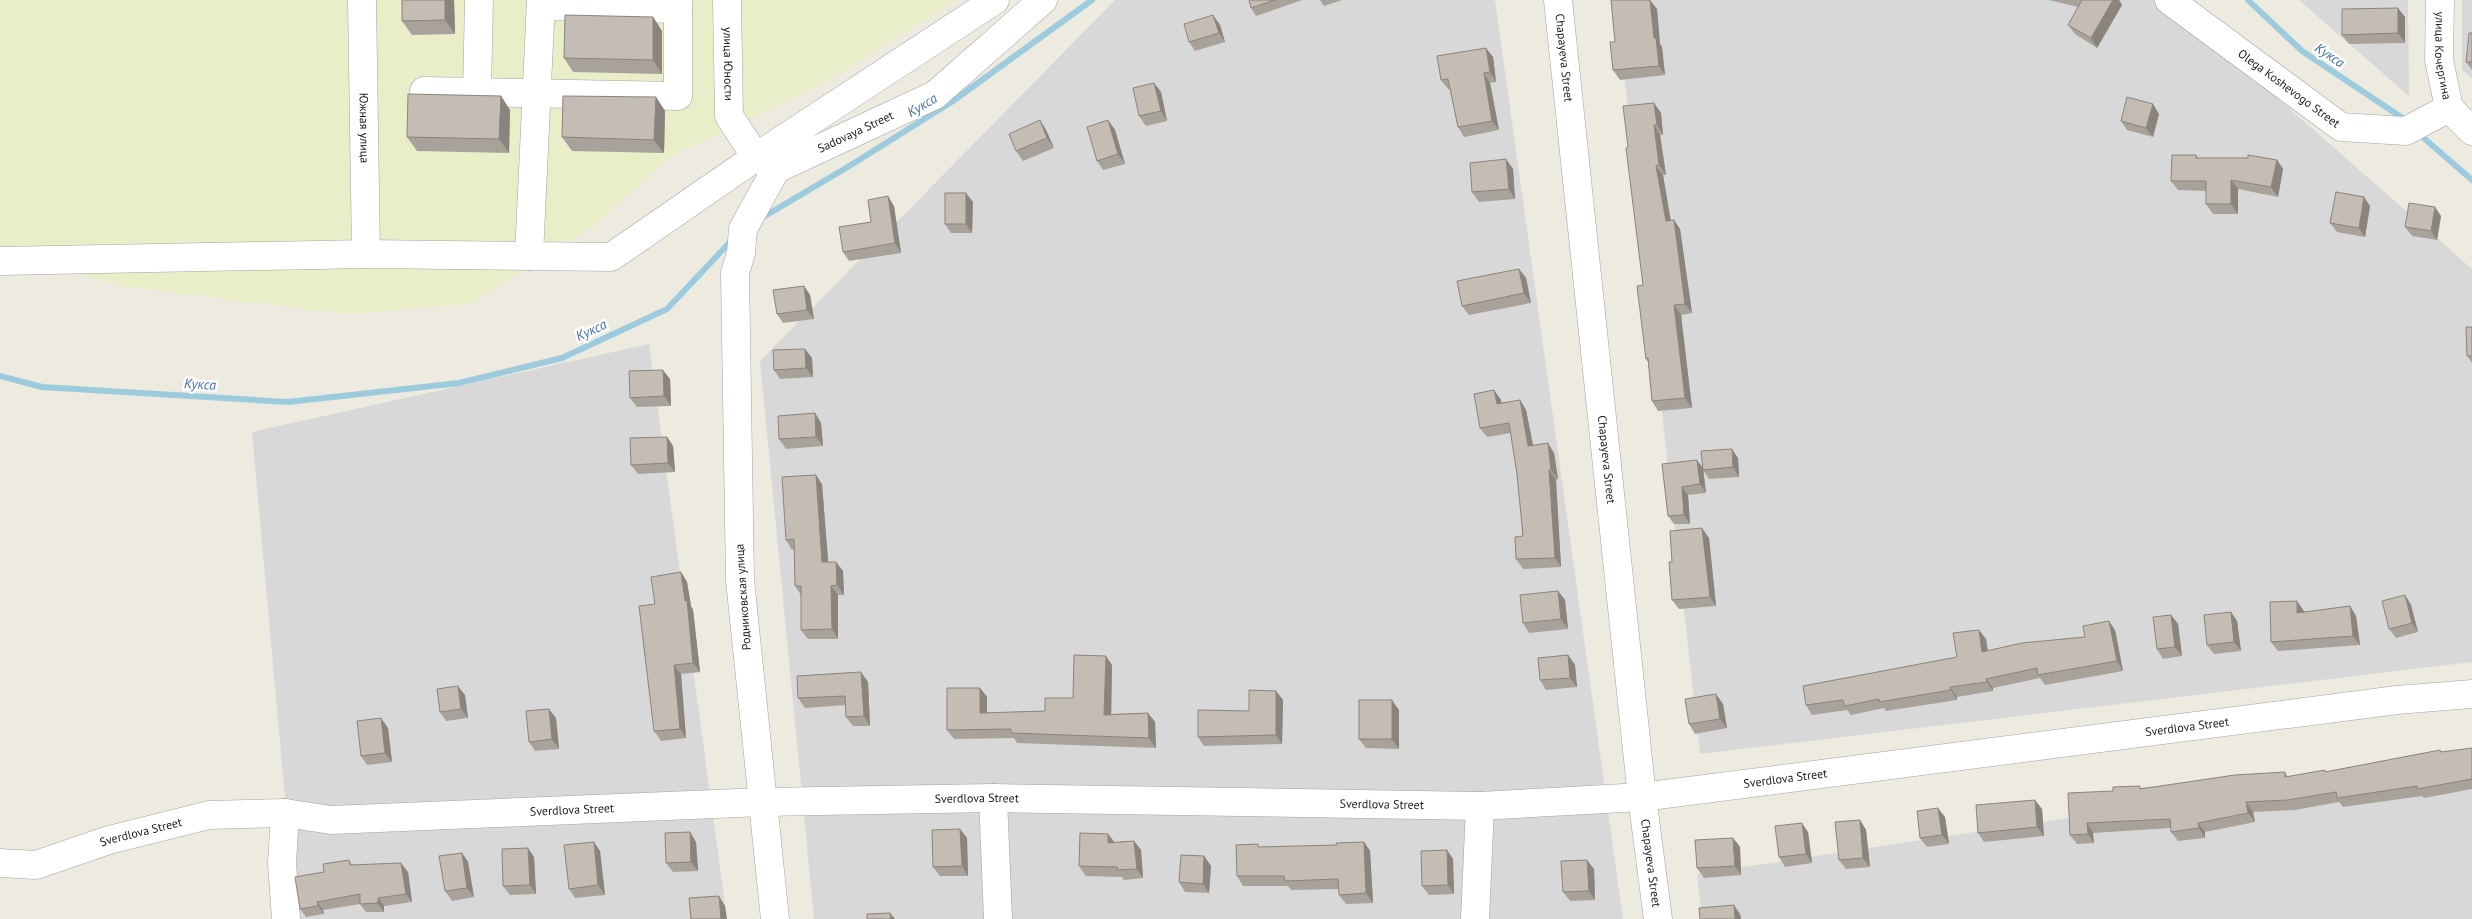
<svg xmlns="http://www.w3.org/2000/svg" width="2472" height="919" viewBox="0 0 2472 919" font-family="'PT Sans',sans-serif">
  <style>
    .residential { fill: #d9d8d8 }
    .farmland { fill: #e9eec9 }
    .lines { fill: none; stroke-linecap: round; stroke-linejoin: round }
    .stream { stroke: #9dcbde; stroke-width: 6 }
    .minor-casing { stroke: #a2a2a2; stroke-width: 29 }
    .minor { stroke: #fff; stroke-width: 28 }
    .wall { fill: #a9a29a }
    .shaded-wall { fill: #8a847d }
    .building { fill: #c5bcb3; stroke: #8a847d }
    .labels { text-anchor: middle; stroke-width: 5; stroke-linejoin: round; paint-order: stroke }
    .street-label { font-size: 12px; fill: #1b1b1b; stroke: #fff }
    .water-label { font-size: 14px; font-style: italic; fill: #4473ae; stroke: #fff }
  </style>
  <rect width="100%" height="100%" fill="#edeae0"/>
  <g class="residential">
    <path d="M1115 0H1495L1623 919H814L760 361Z"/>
    <path d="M1616 0H2166L2472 269V662L1700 754Z"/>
    <path d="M2299 0H2408L2409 96Z"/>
    <path d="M2462 0H2472V78L2462 70Z"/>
    <path d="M649 344 727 919H296L252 432Z"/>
    <path d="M2472 757V919H1702L1697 874Z"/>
  </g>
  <path class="farmland" d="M0 0H957L819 86 673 155 591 228 470 304 345 314 121 286 0 249Z"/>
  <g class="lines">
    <g class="stream">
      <path d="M2248 0 2302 51 2407 121"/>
      <path d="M2418 133 2472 180"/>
      <path d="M760 219 851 165 953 101 1092 0"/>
      <path d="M0 376 42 387 288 402 459 383 562 358 667 309 732 240"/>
    </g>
    <g class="minor-casing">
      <g id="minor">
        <path id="s1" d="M362 0 366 254"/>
        <path id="s2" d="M727 0 729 116 756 157 770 166"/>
        <path id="s3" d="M1558 0 1642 797 1658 919"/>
        <path id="s4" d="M2169 0 2341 127 2406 131 2449 108"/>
        <path id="s5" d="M2440 0 2439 60 2449 108 2472 131"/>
        <path d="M541 6 678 9"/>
        <path d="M424 91 678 96V0"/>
        <path d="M477 92 479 0"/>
        <path d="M529 256 541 0"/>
        <path d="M0 261 366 254 611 257 756 157 995 0"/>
        <path d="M993 798 998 919"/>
        <path d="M285 813 282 863 286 919"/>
        <path id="s6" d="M0 863 36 865 109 840 209 815 285 813 331 820 763 802 993 798 1480 806 1642 797 2397 700 2472 694"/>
        <path id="s7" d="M775 919 740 580 735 273 741 253 743 229 776 169 935 95 1043 0"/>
        <path d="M1475 919 1480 806"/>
      </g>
    </g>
    <use href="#minor" class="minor"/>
  </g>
  <g class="wall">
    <path d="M454 0 455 34 412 35 402 21Z"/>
    <path d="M1249 0H1302L1256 16 1251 8Z"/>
    <path d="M1320 0H1342L1324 6Z"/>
    <path d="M2049 0H2119L2122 5 2097 48 2075 34 2068 25 2078 7Z"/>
    <path d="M1657 9 1660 44 1662 47 1665 75 1620 80 1613 70 1615 42Z"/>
    <path d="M653 17 662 31V74L573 72 564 58Z"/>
    <path d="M2405 17V43L2349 44 2342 35Z"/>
    <path d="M1220 25 1225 42 1195 51 1189 42Z"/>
    <path d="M2472 33V70L2466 62Z"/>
    <path d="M1493 57 1496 82 1490 83 1499 130 1464 137 1458 127 1450 89H1448L1441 80Z"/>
    <path d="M1154 83 1161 92 1167 121 1146 126 1139 116Z"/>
    <path d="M501 96 510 110 509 153 417 151 407 137Z"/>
    <path d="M656 97 665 111 664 153 572 151 562 137Z"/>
    <path d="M1654 103 1661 113 1663 135H1660L1666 175H1663L1671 220H1674L1680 229 1692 313 1681 315 1692 408 1658 411 1652 401 1648 362 1646 359 1643 285 1628 147Z"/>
    <path d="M2159 114 2153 137 2127 130 2121 121Z"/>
    <path d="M1040 120 1046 130 1054 148 1023 161 1016 151Z"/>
    <path d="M1108 120 1115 130 1125 164 1103 170 1097 161Z"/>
    <path d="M2196 155 2198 158 2277 160 2283 169 2278 197 2238 189V214H2213L2206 204V191L2178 190 2171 181Z"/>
    <path d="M1513 169 1515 199 1479 202 1472 192Z"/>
    <path d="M973 202 972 233H951L945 224Z"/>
    <path d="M894 206 901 253 849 261 843 252 871 222Z"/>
    <path d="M2370 206 2365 237 2337 232 2330 223Z"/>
    <path d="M2441 216 2437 240 2412 236 2405 227Z"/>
    <path d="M1519 269 1526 278 1531 303 1469 315 1462 306Z"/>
    <path d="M804 286 810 295 814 319 783 323 777 314Z"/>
    <path d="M2472 327V363L2467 356Z"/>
    <path d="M805 349 812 358 813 377 780 379 774 370Z"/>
    <path d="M670 379 671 406 637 407 630 398Z"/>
    <path d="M1494 390 1501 400V403L1520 400 1526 410 1533 445 1554 453 1558 479 1556 480 1561 567 1523 569 1516 559 1523 536 1517 474 1511 433 1487 437 1480 428Z"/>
    <path d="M815 413 821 423 823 446 786 449 779 439Z"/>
    <path d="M667 437 673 446 675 472 638 474 631 465Z"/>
    <path d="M1738 458 1739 477 1709 479 1703 470 1706 493 1688 495 1690 524H1674L1668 516 1662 464 1703 468Z"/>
    <path d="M822 484 828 562H836L843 571 844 595H838V639H808L801 630V595L795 586 794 549 792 550 786 540Z"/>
    <path d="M1709 538 1716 606 1679 609 1672 600Z"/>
    <path d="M681 572 687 582 691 606 693 610 700 672 681 674 686 738 661 741 654 731 655 604Z"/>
    <path d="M1558 591 1565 600 1568 629 1529 633 1523 623Z"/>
    <path d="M2405 595 2411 605 2418 632 2396 638 2389 629Z"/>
    <path d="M2350 606 2356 616 2360 645 2278 651 2271 642 2304 611V612Z"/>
    <path d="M2231 612 2237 621 2241 651 2214 654 2207 645Z"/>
    <path d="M2171 615 2178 624 2182 656 2163 659 2157 649Z"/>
    <path d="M2115 630 2123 671 2045 685 2040 678 1993 688V691L1957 697V700L1886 711 1884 708 1851 715 1847 710 1812 715 1806 705 1957 657 1986 639 1988 651 2085 637Z"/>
    <path d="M1568 655 1575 665 1577 687 1546 690 1540 680Z"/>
    <path d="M1112 665 1111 714 1148 713 1155 722 1156 748 1017 743 1014 738 954 739 947 730 980 688 987 697V713L1045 711 1073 698Z"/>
    <path d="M868 682 870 726H853L846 717V705L805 708 798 698Z"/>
    <path d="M1276 691 1283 700 1282 744 1204 746 1198 737 1249 711Z"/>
    <path d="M465 695 468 718 446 721 440 712Z"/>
    <path d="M1723 704 1727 728 1695 734 1689 724Z"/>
    <path d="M1399 710V749L1366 748 1359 739Z"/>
    <path d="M556 718 559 749 535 751 529 742Z"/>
    <path d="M388 728 392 762 367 765 361 756Z"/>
    <path d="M2472 748V789L2424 798 2422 796 2343 807 2339 802 2295 810 2253 812 2255 822 2205 832V838L2178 841 2171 832V828L2093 833 2094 843 2077 844 2070 835 2113 791 2142 788 2285 772 2288 777 2326 772 2440 750 2442 752Z"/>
    <path d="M2042 809 2044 836 1984 842 1978 833Z"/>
    <path d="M1945 817 1949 844 1927 847 1920 838Z"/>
    <path d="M1860 820 1866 830 1870 867 1846 869 1839 860Z"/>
    <path d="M960 829 967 838 968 876H940L933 867Z"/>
    <path d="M690 832 696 842 698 871 673 872 666 863Z"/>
    <path d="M1808 832 1812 863 1785 867 1779 857Z"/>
    <path d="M1108 834 1114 842 1134 841 1141 850 1143 878 1124 880 1122 877 1086 876 1079 866Z"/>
    <path d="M1733 838 1740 847 1741 875 1704 878 1697 868Z"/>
    <path d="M1364 842 1370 851 1373 903 1346 904 1339 895V889L1291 890 1288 886H1243L1237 876 1260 847 1337 845Z"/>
    <path d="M1447 850 1453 859 1454 894 1429 895 1422 886Z"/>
    <path d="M600 851 605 895 575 898 569 889Z"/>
    <path d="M462 853 468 862 474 897 452 901 445 891Z"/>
    <path d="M1204 856 1211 866 1209 893 1185 892 1179 882Z"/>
    <path d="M534 857 536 894 510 895 503 886Z"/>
    <path d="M349 860 352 865 408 872 412 902 384 906V912H366L360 904 323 910 324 914 306 917 300 909 324 872Z"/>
    <path d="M1594 869 1595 900 1570 901 1563 892Z"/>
  </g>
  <g class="shaded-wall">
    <path d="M445 0H454L455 34 445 20Z"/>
    <path d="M1650 0 1657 9 1660 44 1662 47 1665 75 1659 66 1654 38Z"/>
    <path d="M2113 0H2119L2122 5 2097 48 2091 38Z"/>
    <path d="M2398 8 2405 17V43L2398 33Z"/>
    <path d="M1213 15 1220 25 1225 42 1219 33Z"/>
    <path d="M653 17 662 31V74L653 60Z"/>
    <path d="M1486 48 1493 57 1496 82 1490 72Z"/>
    <path d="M1484 73 1490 83 1499 130 1492 121Z"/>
    <path d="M1154 83 1161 92 1167 121 1161 111Z"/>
    <path d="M501 96 510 110 509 153 499 139Z"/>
    <path d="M656 97 665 111 664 153 654 140Z"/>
    <path d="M1654 103 1661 113 1663 135 1657 125Z"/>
    <path d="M2153 104 2159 114 2153 137 2146 128Z"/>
    <path d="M1040 120 1046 130 1054 148 1047 138Z"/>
    <path d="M1108 120 1115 130 1125 164 1118 154Z"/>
    <path d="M1654 125 1660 135 1666 175 1659 165Z"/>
    <path d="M1506 159 1513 169 1515 199 1509 189Z"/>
    <path d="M2277 160 2283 169 2278 197 2271 187Z"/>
    <path d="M1656 166 1663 175 1672 230 1666 221Z"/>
    <path d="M2231 180 2238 189V214L2231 204Z"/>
    <path d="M966 193 973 202 972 233 966 224Z"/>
    <path d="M888 196 894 206 901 253 895 243Z"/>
    <path d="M2364 197 2370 206 2365 237 2359 228Z"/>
    <path d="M2435 207 2441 216 2437 240 2431 231Z"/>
    <path d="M1674 220 1680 229 1692 313 1685 304Z"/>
    <path d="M1519 269 1526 278 1531 303 1524 293Z"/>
    <path d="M804 286 810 295 814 319 807 310Z"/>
    <path d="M1674 305 1681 315 1692 408 1685 398Z"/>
    <path d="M805 349 812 358 813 377 806 368Z"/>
    <path d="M663 370 670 379 671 406 664 396Z"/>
    <path d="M1494 390 1501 400 1503 414 1497 404Z"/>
    <path d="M1520 400 1526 410 1535 455 1528 446Z"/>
    <path d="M815 413 821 423 823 446 816 437Z"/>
    <path d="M667 437 673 446 675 472 668 463Z"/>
    <path d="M1548 443 1554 453 1558 479 1551 470Z"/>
    <path d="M1732 449 1738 458 1739 477 1733 467Z"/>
    <path d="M1697 460 1703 468 1706 493 1700 484Z"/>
    <path d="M1549 470 1556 480 1561 567 1555 558Z"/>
    <path d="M816 475 822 484 829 572 822 562Z"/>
    <path d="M1682 487 1688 495 1690 524 1684 515Z"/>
    <path d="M1702 528 1709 538 1716 606 1710 597Z"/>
    <path d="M836 562 843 571 844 595 837 585Z"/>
    <path d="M681 572 687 582 691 606 693 610 700 672 693 663Z"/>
    <path d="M831 586 838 595V639L832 629Z"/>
    <path d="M1558 591 1565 600 1568 629 1561 619Z"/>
    <path d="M2405 595 2411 605 2418 632 2412 623Z"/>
    <path d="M2297 601 2304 611V622L2297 613Z"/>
    <path d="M2350 606 2356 616 2360 645 2353 636Z"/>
    <path d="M2231 612 2237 621 2241 651 2234 642Z"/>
    <path d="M2171 615 2178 624 2182 656 2175 647Z"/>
    <path d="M2109 621 2115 630 2123 671 2117 661Z"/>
    <path d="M1979 630 1986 639 1989 661 1982 652Z"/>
    <path d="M1568 655 1575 665 1577 687 1570 678Z"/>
    <path d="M1106 656 1112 665 1111 724 1104 715Z"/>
    <path d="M674 665 681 674 686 738 680 729Z"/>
    <path d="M861 672 868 682 870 726 864 716Z"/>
    <path d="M1986 679 1993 688V691L1987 682Z"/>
    <path d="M458 686 465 695 468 718 461 709Z"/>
    <path d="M1950 687 1957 697V700L1951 690Z"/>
    <path d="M980 688 987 697V722L980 713Z"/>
    <path d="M1276 691 1283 700 1282 744 1276 735Z"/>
    <path d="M1716 694 1723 704 1727 728 1720 719Z"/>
    <path d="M1392 700 1399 710V749L1392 739Z"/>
    <path d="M549 709 556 718 559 749 552 739Z"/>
    <path d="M1148 713 1155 722 1156 748 1149 738Z"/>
    <path d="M381 718 388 728 392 762 385 753Z"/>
    <path d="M2035 800 2042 809 2044 836 2037 827Z"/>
    <path d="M2246 802 2253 812 2255 822 2248 813Z"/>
    <path d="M1938 808 1945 817 1949 844 1942 835Z"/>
    <path d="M1860 820 1866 830 1870 867 1863 858Z"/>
    <path d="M1802 823 1808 832 1812 863 1806 854Z"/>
    <path d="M2087 823 2093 833 2094 843 2088 834Z"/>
    <path d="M2198 823 2205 832V838L2199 828Z"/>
    <path d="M960 829 967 838 968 876 962 866Z"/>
    <path d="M690 832 696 842 698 871 691 862Z"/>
    <path d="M1108 834 1115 843H1108Z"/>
    <path d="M1733 838 1740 847 1741 875 1735 866Z"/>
    <path d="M1134 841 1141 850 1143 878 1137 869Z"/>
    <path d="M594 842 600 851 605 895 598 885Z"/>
    <path d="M1364 842 1370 851 1373 903 1366 893Z"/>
    <path d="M528 848 534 857 536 894 530 885Z"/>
    <path d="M1447 850 1453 859 1454 894 1448 885Z"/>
    <path d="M462 853 468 862 474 897 467 888Z"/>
    <path d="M1204 856 1211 866 1209 893 1203 884Z"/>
    <path d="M1587 860 1594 869 1595 900 1589 891Z"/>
    <path d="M401 863 408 872 412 902 406 894Z"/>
    <path d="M719 896 725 906 727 919H721Z"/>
    <path d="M378 898 384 906V912L378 903Z"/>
    <path d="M317 902 323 910 324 914 318 906Z"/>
    <path d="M1734 905 1740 914 1741 919H1735Z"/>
    <path d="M890 913 895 919H891Z"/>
  </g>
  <g class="building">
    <path d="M402 0H445V20L402 21Z"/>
    <path d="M1249 0H1275L1251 8Z"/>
    <path d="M1611 0H1650L1654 38H1656L1659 66 1613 70 1610 42H1615Z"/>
    <path d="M2082 0H2113L2091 38 2068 25Z"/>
    <path d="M2398 8V33L2342 35V9Z"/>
    <path d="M565 15 653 17V60L564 58Z"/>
    <path d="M1213 15 1219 33 1189 42 1184 24Z"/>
    <path d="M2469 33H2472V62H2466Z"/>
    <path d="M1486 48 1490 72 1484 73 1492 121 1458 127 1448 79 1441 80 1437 56Z"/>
    <path d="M1154 83 1161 111 1139 116 1133 88Z"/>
    <path d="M408 94 501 96 499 139 407 137Z"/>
    <path d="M563 96 656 97 654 140 562 137Z"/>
    <path d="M2127 97 2153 104 2146 128 2121 121Z"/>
    <path d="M1654 103 1657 125H1654L1659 165 1656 166 1666 221 1674 220 1685 304 1674 305 1685 398 1652 401 1648 358 1646 359 1637 286 1643 285 1626 148 1628 147 1623 106Z"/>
    <path d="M1040 120 1047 138 1016 151 1009 134Z"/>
    <path d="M1108 120 1118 154 1097 161 1087 127Z"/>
    <path d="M2172 155H2196V158H2248V155L2277 160 2271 187 2231 180V204H2206V181H2171Z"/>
    <path d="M1506 159 1509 189 1472 192 1470 163Z"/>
    <path d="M2336 192 2364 197 2359 228 2330 223Z"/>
    <rect x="945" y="193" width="21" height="31"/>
    <path d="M888 196 895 243 843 252 839 227 871 222 868 200Z"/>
    <path d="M2409 203 2435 207 2431 231 2405 227Z"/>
    <path d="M1519 269 1524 293 1462 306 1457 281Z"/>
    <path d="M804 286 807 310 777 314 773 290Z"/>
    <path d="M2466 327H2472V356H2467Z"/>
    <path d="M805 349 806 368 774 370 773 350Z"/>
    <path d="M663 370 664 396 630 398 629 371Z"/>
    <path d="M1494 390 1497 404 1520 400 1528 446 1548 443 1551 470H1549L1555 558 1516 559 1515 537 1523 536 1517 474 1509 423 1480 428 1474 394Z"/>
    <path d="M815 413 816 437 779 439 778 416Z"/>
    <path d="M667 437 668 463 631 465 630 438Z"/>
    <path d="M1732 449 1733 467 1703 470 1701 451Z"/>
    <path d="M1697 460 1700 484 1682 487 1684 515 1668 516 1662 464Z"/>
    <path d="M816 475 822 562H836L837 585 831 586 832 629 801 630V586H795L794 539 786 540 782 477Z"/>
    <path d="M1702 528 1710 597 1672 600 1669 562H1672L1670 531Z"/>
    <path d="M681 572 685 601 687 600 693 663 674 665 680 729 654 731 639 606 655 604 651 577Z"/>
    <path d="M1558 591 1561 619 1523 623 1520 595Z"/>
    <path d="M2405 595 2412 623 2389 629 2382 601Z"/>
    <path d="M2297 601V613L2350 606 2353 636 2271 642 2270 602Z"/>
    <path d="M2231 612 2234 642 2207 645 2204 615Z"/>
    <path d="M2171 615 2175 647 2157 649 2153 617Z"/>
    <path d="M2109 621 2117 661 2038 675 2037 668 1986 679 1987 682 1950 687 1951 690 1879 702V699L1845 706 1843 700 1806 705 1803 686 1957 657 1953 633 1979 630 1982 652 2022 643 2085 637 2083 626Z"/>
    <path d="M1074 655 1106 656 1104 715 1148 713 1149 738 1011 733V729L947 730V688H980V713L1045 711V698H1073Z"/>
    <path d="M1568 655 1570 678 1540 680 1538 658Z"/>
    <path d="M861 672 864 716 846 717 845 696 798 698 797 676Z"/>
    <path d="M458 686 461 709 440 712 437 689Z"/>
    <path d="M1249 690 1276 691V735L1198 737V710L1249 711Z"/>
    <path d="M1716 694 1720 719 1689 724 1685 699Z"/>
    <rect x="1359" y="700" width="33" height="39"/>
    <path d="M549 709 552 739 529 742 526 711Z"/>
    <path d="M381 718 385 753 361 756 357 721Z"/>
    <path d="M2472 748V779L2417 789V786L2337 798 2336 792 2288 800 2246 802 2248 813 2198 823 2199 828 2171 832 2170 819 2087 823 2088 834 2070 835 2068 793 2113 791V787L2140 786V789L2235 775 2285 772V777L2325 770V772L2440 750 2441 752Z"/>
    <path d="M2035 800 2037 827 1978 833 1976 805Z"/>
    <path d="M1938 808 1942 835 1920 838 1917 811Z"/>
    <path d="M1860 820 1863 858 1839 860 1835 822Z"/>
    <path d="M1802 823 1806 854 1779 857 1775 826Z"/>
    <path d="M960 829 962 866 933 867 932 830Z"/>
    <path d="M690 832 691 862 666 863 665 833Z"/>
    <path d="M1080 833 1108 834V843L1134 841 1137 869 1118 870 1117 867 1079 866Z"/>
    <path d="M1733 838 1735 866 1697 868 1695 840Z"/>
    <path d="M594 842 598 885 569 889 564 845Z"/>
    <path d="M1364 842 1366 893 1339 895 1338 879 1285 881 1284 876H1237L1236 845 1258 844V847L1337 845 1336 843Z"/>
    <path d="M528 848 530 885 503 886 502 849Z"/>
    <path d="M1447 850 1448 885 1422 886 1421 851Z"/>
    <path d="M462 853 467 888 445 891 439 856Z"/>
    <path d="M1181 855 1204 856 1203 884 1179 882Z"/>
    <path d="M349 860 350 865 401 863 406 894 378 898V903L360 904V894L317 902 318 906 300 909 295 877 324 872 323 864Z"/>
    <path d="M1587 860 1589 891 1563 892 1561 861Z"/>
    <path d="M719 896 721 919H691L689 898Z"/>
    <path d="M1734 905 1735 919H1700L1699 908Z"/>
    <path d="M890 913 891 919H867V914Z"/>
  </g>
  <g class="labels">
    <g class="street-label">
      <text dy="4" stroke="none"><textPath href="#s5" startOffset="56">улица Кочергина</textPath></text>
      <text dy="4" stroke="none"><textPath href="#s3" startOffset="58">Chapayeva Street</textPath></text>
      <text dy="4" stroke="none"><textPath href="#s2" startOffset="64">улица Юности</textPath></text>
      <text dy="4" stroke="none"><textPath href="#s4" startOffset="149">Olega Koshevogo Street</textPath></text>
      <text dy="4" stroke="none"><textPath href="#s1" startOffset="128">Южная улица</textPath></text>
      <text dy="4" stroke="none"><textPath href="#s7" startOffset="849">Sadovaya Street</textPath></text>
      <text dy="4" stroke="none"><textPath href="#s3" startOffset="462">Chapayeva Street</textPath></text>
      <text transform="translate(743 597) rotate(-94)" y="4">Родниковская улица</text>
      <text dy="4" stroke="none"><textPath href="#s6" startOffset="2200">Sverdlova Street</textPath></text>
      <text dy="4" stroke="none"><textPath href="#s6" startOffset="1795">Sverdlova Street</textPath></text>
      <text dy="4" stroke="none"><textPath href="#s6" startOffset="985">Sverdlova Street</textPath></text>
      <text dy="4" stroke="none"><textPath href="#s6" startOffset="1390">Sverdlova Street</textPath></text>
      <text dy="4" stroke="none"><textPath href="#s6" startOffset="580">Sverdlova Street</textPath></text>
      <text dy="4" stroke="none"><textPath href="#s6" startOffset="146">Sverdlova Street</textPath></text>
      <text dy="4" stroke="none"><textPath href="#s3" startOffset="868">Chapayeva Street</textPath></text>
    </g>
    <g class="water-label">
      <text transform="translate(2330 55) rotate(34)" y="5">Кукса</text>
      <text transform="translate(922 105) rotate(-31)" y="5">Кукса</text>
      <text transform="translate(591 330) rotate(-25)" y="5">Кукса</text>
      <text transform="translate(200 384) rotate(3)" y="5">Кукса</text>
    </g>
  </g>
</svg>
